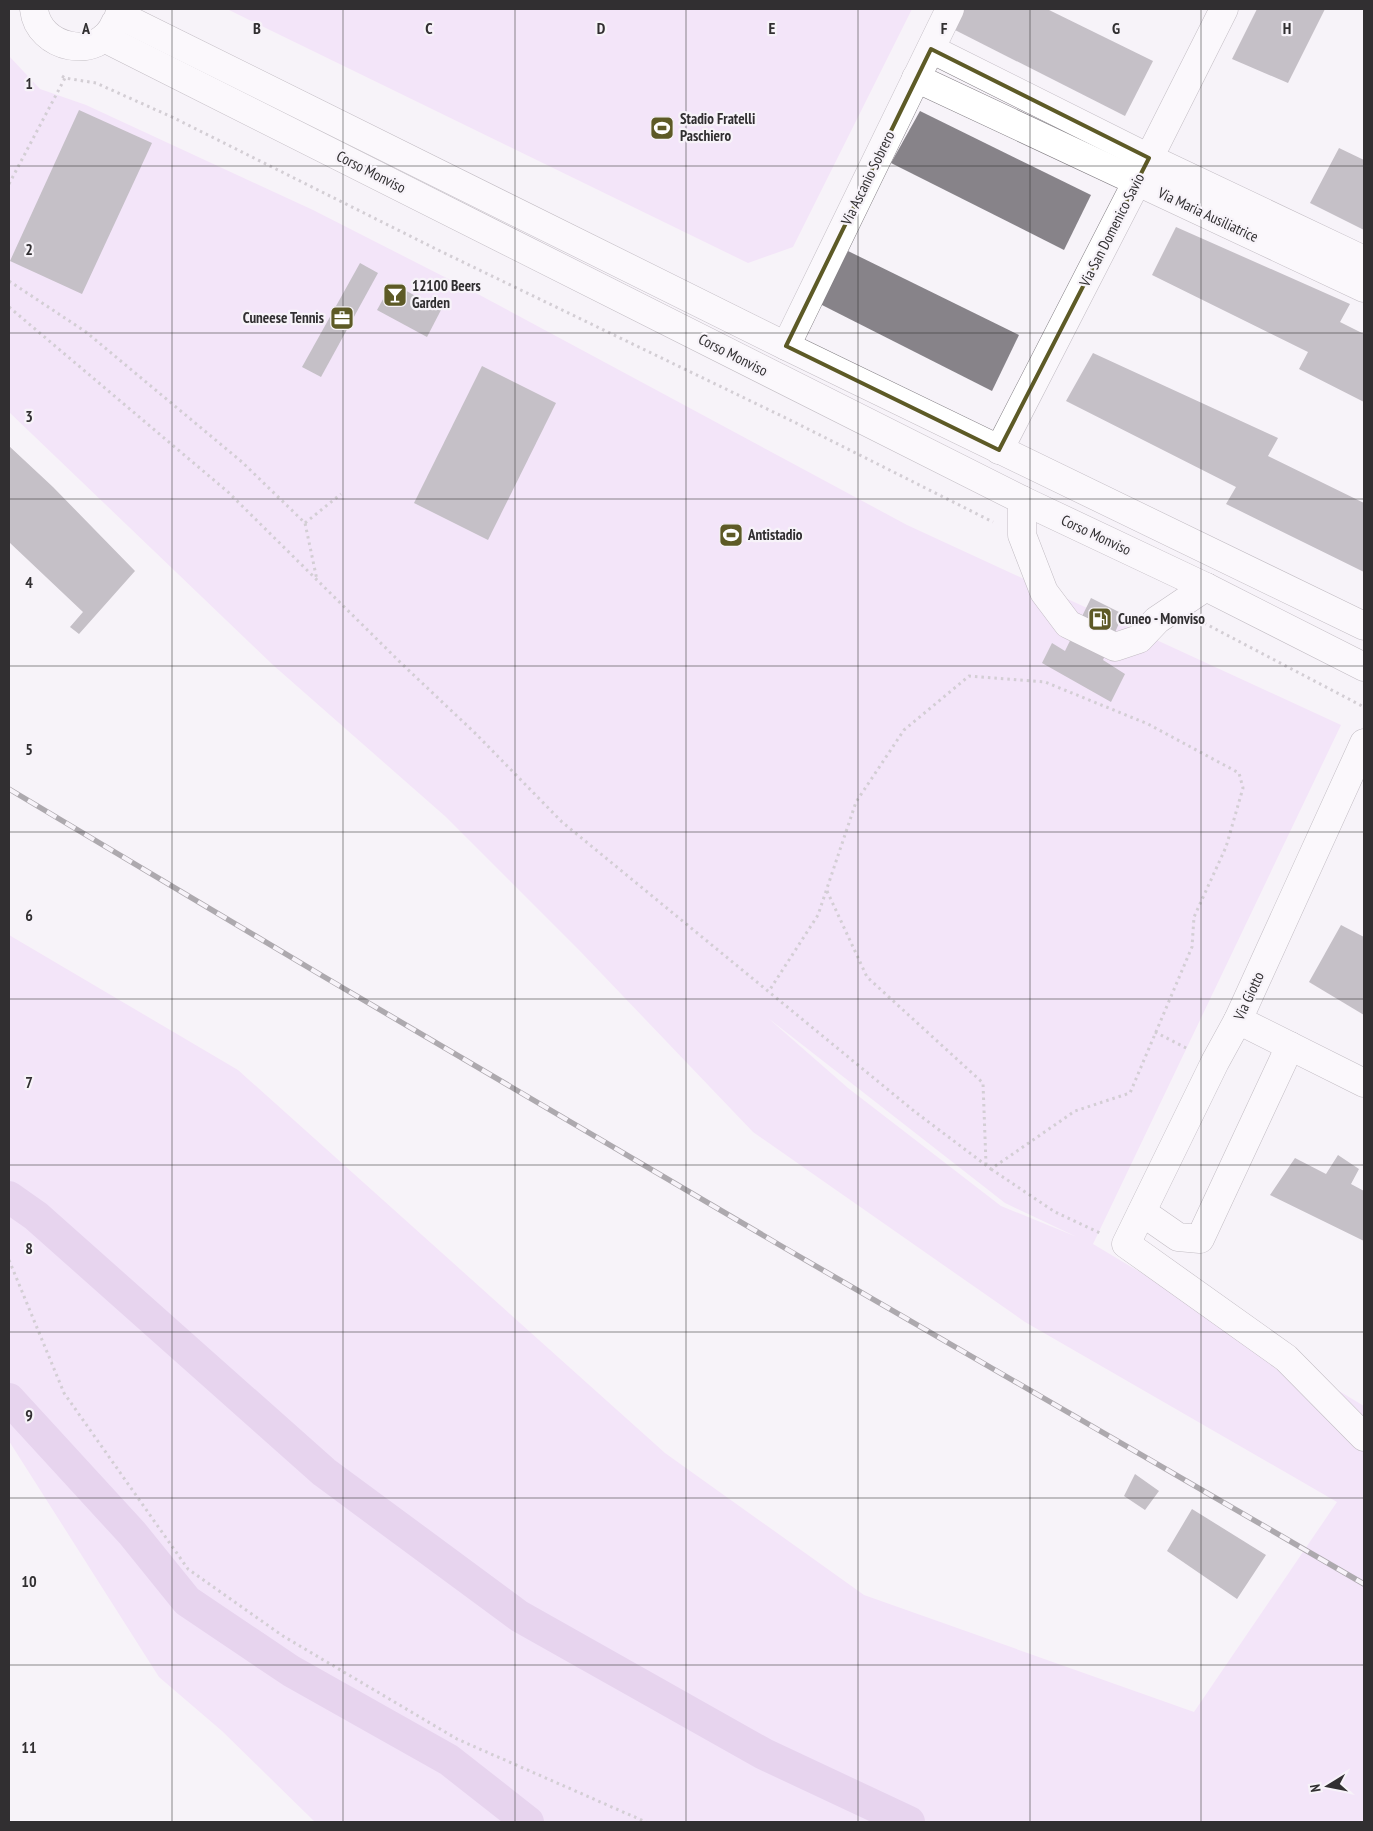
<svg xmlns="http://www.w3.org/2000/svg" width="1373" height="1831" viewBox="0 0 1373 1831" font-family="'PT Sans Narrow',sans-serif">
  <style>
    .green { fill: #eed4f9; fill-rule: evenodd }
    .lines { fill: none; stroke-linecap: round; stroke-linejoin: round }
    .canal { stroke: #d2b0e1; stroke-width: 32 }
    .building { fill: #878389 }
    .minor-casing { stroke: #817d82; stroke-width: 29 }
    .major-casing { stroke: #817d82; stroke-width: 29 }
    .path { stroke: #a6a2a7; stroke-width: 3; stroke-dasharray: 2.5 4; stroke-linecap: butt }
    .minor { stroke: #fff; stroke-width: 28 }
    .major { stroke: #fff; stroke-width: 28 }
    .rail-casing { stroke: #535153; stroke-width: 5.5 }
    .rail { stroke: #f7f3f9; stroke-width: 4; stroke-dasharray: 11; stroke-linecap: butt }
    .marked { fill: none; stroke: #5d5a26; stroke-width: 4; stroke-linejoin: round }
    .grid { fill: none; stroke: #312f31; stroke-width: 1; stroke-opacity: 0.55 }
    .labels { text-anchor: middle; stroke-width: 4.5; stroke-linejoin: round; paint-order: stroke }
    .poi-label { font-size: 15px; font-weight: bold; fill: #312f31; stroke: #f7f3f9; text-anchor: start }
    .street-label { font-size: 15px; fill: #312f31; stroke: #f7f3f9 }
    .grid-label { font-size: 16px; text-anchor: middle; font-weight: bold; fill: #312f31; stroke: #f7f3f9; stroke-width: 4.5; stroke-linejoin: round; paint-order: stroke }
  </style>
  <rect width="100%" height="100%" fill="#f7f3f9"/>
  <g class="green">
    <path d="M227 9H912L793 247 748 263Z"/>
    <path d="M9 56 40 89 86 105 313 210 474 292 907 525 1341 725 1093 1244 1364 1406V1822H315L222 1731 159 1677 9 1441V935L238 1070 665 1453 864 1595 1194 1712 1337 1502 1025 1322 753 1132 579 950 446 817 273 665 9 412ZM768 1018 1005 1203 1077 1237 1001 1206 848 1088Z"/>
  </g>
  <g class="lines">
    <g class="canal">
      <path d="M9 1197 36 1216 324 1472 519 1616 764 1754 909 1822"/>
      <path d="M9 1399 132 1533 187 1601 291 1671 449 1760 528 1822"/>
    </g>
  </g>
  <g class="building">
    <path d="M964 9H1047L1153 61 1125 116 953 29Z"/>
    <path d="M1257 9H1325L1288 83 1232 59Z"/>
    <path d="M79 110 152 143 82 294 10 261Z"/>
    <path d="M920 111 1091 195 1064 250 891 163Z"/>
    <path d="M1339 148 1364 160V230L1310 203Z"/>
    <path d="M1176 227 1350 304 1340 322 1364 334V402L1299 369 1308 352 1152 275Z"/>
    <path d="M848 251 1019 335 992 391 820 304Z"/>
    <path d="M360 263 378 273 321 377 302 367Z"/>
    <path d="M392 283 441 310 427 337 377 310Z"/>
    <path d="M1093 353 1278 438 1268 456 1364 503V572L1226 504 1236 487 1066 401Z"/>
    <path d="M482 366 556 403 488 540 414 503Z"/>
    <path d="M9 446 53 487 135 571 79 634 70 627 83 612 9 542Z"/>
    <path d="M1091 598 1123 614 1103 660 1125 674 1111 702 1042 663 1052 643 1065 651Z"/>
    <path d="M1341 925 1364 937V1015L1309 982Z"/>
    <path d="M1338 1155 1359 1169 1351 1184 1364 1191V1241L1270 1195 1295 1158 1326 1174Z"/>
    <path d="M1135 1474 1159 1491 1145 1510 1124 1496Z"/>
    <path d="M1192 1509 1266 1555 1237 1599 1167 1551Z"/>
  </g>
  <g class="lines">
    <g class="minor-casing">
      <g id="minor">
        <path d="M931 49 1149 158 1364 260"/>
        <path d="M916 78 1364 288"/>
        <path d="M786 346 950 9"/>
        <path d="M999 450 1149 158 1224 9"/>
        <path d="M1022 500V535L1044 592 1068 624 1115 647 1139 639 1157 620 1206 587"/>
        <path d="M1364 743 1238 1020 1215 1062 1126 1244 1286 1358 1364 1437"/>
        <path d="M1238 1020 1364 1083"/>
        <path d="M1142 1212 1178 1237 1200 1239 1290 1046"/>
      </g>
    </g>
    <g class="major-casing">
      <g id="major">
        <path d="M34 9C38 49 99 62 115 23"/>
        <path d="M119 15 786 346 1364 626"/>
        <path d="M104 38 1022 500 1206 587 1364 667"/>
      </g>
    </g>
    <g class="path">
      <path d="M62 76 65 78 96 83 172 117 438 250 792 421 993 522"/>
      <path d="M9 184 65 78"/>
      <path d="M9 281 86 332 242 462 305 523 317 580"/>
      <path d="M9 307 228 492 401 663 476 734 562 822 914 1111 991 1169 1075 1111 1130 1093 1192 947 1194 917 1226 847 1243 788 1239 773 1148 724 1045 682 969 676 904 730 856 802 818 915 769 991"/>
      <path d="M305 523 341 494"/>
      <path d="M1204 623 1364 707"/>
      <path d="M827 891 867 977 983 1083 986 1164"/>
      <path d="M1155 1032 1188 1049"/>
      <path d="M991 1169 1055 1212 1100 1233"/>
      <path d="M9 1260 64 1393 188 1569 283 1636 457 1739 646 1822"/>
    </g>
    <use href="#minor" class="minor"/>
    <use href="#major" class="major"/>
    <g class="rail-casing">
      <path id="rail" d="M9 789 321 975 783 1247 1364 1584"/>
    </g>
    <use href="#rail" class="rail"/>
  </g>
  <path d="M0 0H1373V1831H0ZM931 49 1149 158 999 450 786 346Z" fill="#f7f3f9" fill-opacity=".55" fill-rule="evenodd"/>
  <path class="marked" d="M931 49 1149 158 999 450 786 346Z"/>
  <path class="grid" d="M172 9V1822M343 9V1822M515 9V1822M686 9V1822M858 9V1822M1030 9V1822M1201 9V1822M9 166H1364M9 333H1364M9 499H1364M9 666H1364M9 832H1364M9 999H1364M9 1165H1364M9 1332H1364M9 1498H1364M9 1665H1364"/>
  <defs>
    <g id="stadium-square" transform="scale(1.25)"><rect x="-9" y="-9" width="18" height="18" rx="4" fill="#5d5a26" stroke="#f7f3f9"/><path d="M0-5a6.5 5 0 1 0 0 10a6.5 5 0 1 0 0-10ZM-3.5-1.8h7v3.6h-7Z" fill="#fff"/></g>
    <g id="bar-square" transform="scale(1.25)"><rect x="-9" y="-9" width="18" height="18" rx="4" fill="#5d5a26" stroke="#f7f3f9"/><path d="M-6-5H6L.8 .8V4.5H3.5V6h-7V4.5H-.8V.8Z" fill="#fff"/></g>
    <g id="office-square" transform="scale(1.25)"><rect x="-9" y="-9" width="18" height="18" rx="4" fill="#5d5a26" stroke="#f7f3f9"/><path d="M-6-3h4V-5.5h4V-3h4V5H-6ZM-1-4.5V-3h2v-1.5ZM-6 0V1H6V0Z" fill="#fff"/></g>
    <g id="fuel-square" transform="scale(1.25)"><rect x="-9" y="-9" width="18" height="18" rx="4" fill="#5d5a26" stroke="#f7f3f9"/><path d="M-5.5-6h7V0h2V4h1.3V-2.5L3-4.5l.8-.8L6-3V5H2.5V1h-1V6h-7ZM-4.2-4.7v3.2H.2V-4.7Z" fill="#fff"/></g>
  </defs>
  <g fill-rule="evenodd">
    <use href="#stadium-square" x="662" y="128"/>
    <use href="#bar-square" x="395" y="295"/>
    <use href="#office-square" x="342" y="318"/>
    <use href="#stadium-square" x="731" y="535"/>
    <use href="#fuel-square" x="1100" y="619"/>
  </g>
  <g class="labels">
    <g class="poi-label">
      <text x="680" y="124">Stadio Fratelli<tspan x="680" dy="17">Paschiero</tspan></text>
      <text x="412" y="291">12100 Beers<tspan x="412" dy="17">Garden</tspan></text>
      <text x="324" y="323" text-anchor="end">Cuneese Tennis</text>
      <text x="748" y="540">Antistadio</text>
      <text x="1118" y="624">Cuneo - Monviso</text>
    </g>
    <g class="street-label">
      <text transform="translate(371 172) rotate(27)" y="5">Corso Monviso</text>
      <text transform="translate(868 178) rotate(-64)" y="5">Via Ascanio Sobrero</text>
      <text transform="translate(1208 215) rotate(25)" y="5">Via Maria Ausiliatrice</text>
      <text transform="translate(1112 230) rotate(-63)" y="5">Via San Domenico Savio</text>
      <text transform="translate(733 355) rotate(27)" y="5">Corso Monviso</text>
      <text transform="translate(1096 535) rotate(25)" y="5">Corso Monviso</text>
      <text transform="translate(1249 996) rotate(-65)" y="5">Via Giotto</text>
    </g>
  </g>
  <g class="grid-label">
    <text x="86" y="34">A</text>
    <text x="257" y="34">B</text>
    <text x="429" y="34">C</text>
    <text x="601" y="34">D</text>
    <text x="772" y="34">E</text>
    <text x="944" y="34">F</text>
    <text x="1116" y="34">G</text>
    <text x="1287" y="34">H</text>
    <text x="29" y="89">1</text>
    <text x="29" y="255">2</text>
    <text x="29" y="422">3</text>
    <text x="29" y="588">4</text>
    <text x="29" y="755">5</text>
    <text x="29" y="921">6</text>
    <text x="29" y="1088">7</text>
    <text x="29" y="1254">8</text>
    <text x="29" y="1421">9</text>
    <text x="29" y="1587">10</text>
    <text x="29" y="1753">11</text>
  </g>
  <rect width="1373" height="1831" fill="none" stroke="#312f31" stroke-width="20"/>
  <g transform="translate(1328 1786) rotate(260)" stroke="#f7f3f9" stroke-width="4" paint-order="stroke">
  <path d="M0-4L9 19L0 12L-9 19Z" fill="#312f31"/>
  <text y="-8" font-size="14" font-weight="bold" text-anchor="middle" fill="#312f31">N</text>
  </g>
</svg>
